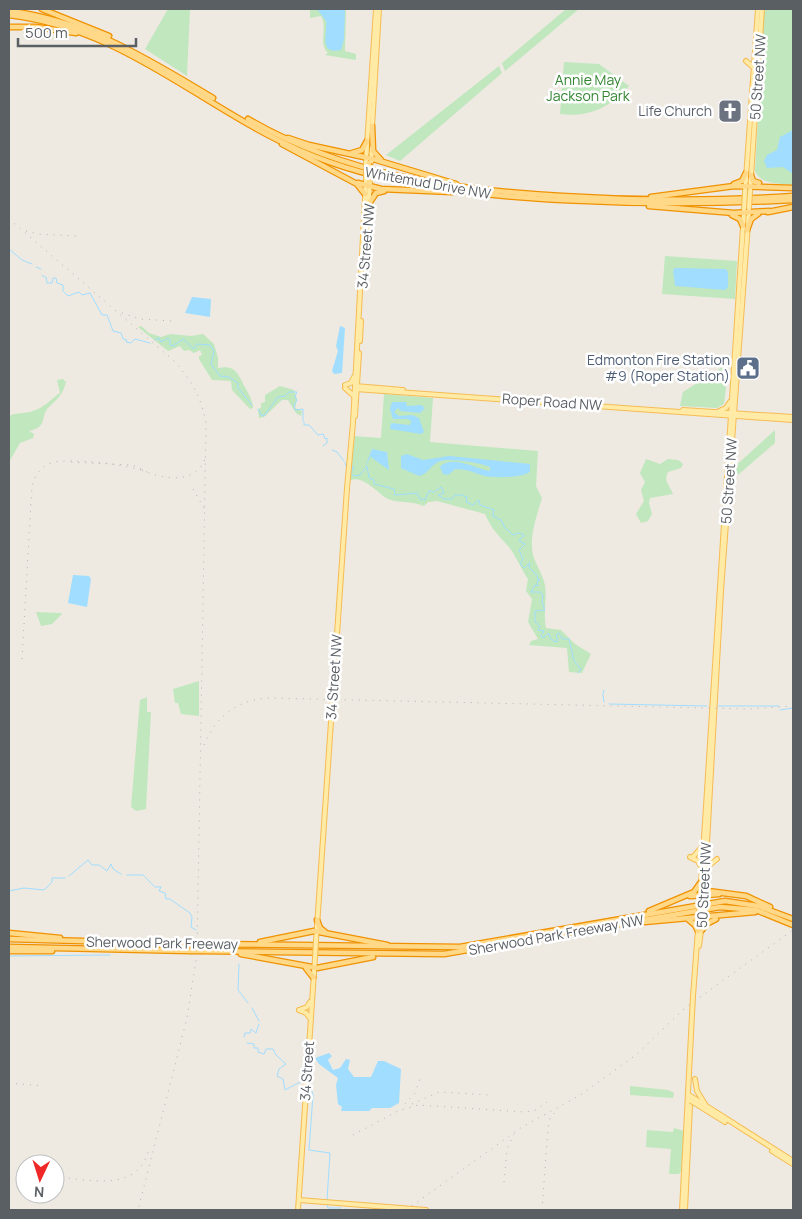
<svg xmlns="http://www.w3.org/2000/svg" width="802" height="1219" viewBox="0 0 802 1219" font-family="Manrope,sans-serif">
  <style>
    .green { fill: #c0e7bd }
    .water { fill: #a1ddff }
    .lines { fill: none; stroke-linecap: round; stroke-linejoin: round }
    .stream { stroke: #a1ddff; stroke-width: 1 }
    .major-casing { stroke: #f6bc53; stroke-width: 6 }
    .highway-casing { stroke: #f09200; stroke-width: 7 }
    .major { stroke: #ffeaa6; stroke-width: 4 }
    .highway { stroke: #ffd888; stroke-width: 4.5 }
    .rail { stroke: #b3b4b5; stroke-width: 1; stroke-dasharray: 1 6; stroke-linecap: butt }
    .major-bridge-casing { stroke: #f6bc53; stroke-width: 6; stroke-linecap: butt }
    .highway-bridge-casing { stroke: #f09200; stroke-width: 7; stroke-linecap: butt }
    .major-bridge { stroke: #ffeaa6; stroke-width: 4 }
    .highway-bridge { stroke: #ffd888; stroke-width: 4.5 }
    .labels { text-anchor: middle; stroke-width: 5; stroke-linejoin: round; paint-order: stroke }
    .street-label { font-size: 14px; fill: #5a5f64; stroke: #fff }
    .park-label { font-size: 14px; fill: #338431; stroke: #fff }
    .worship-label { font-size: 14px; fill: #5b616d; stroke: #fff; text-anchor: end }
    .service-label { font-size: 14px; fill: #4e5e75; stroke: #fff; text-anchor: end }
  </style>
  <rect width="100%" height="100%" fill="#eeeae2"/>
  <g class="green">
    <path d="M168 9H190L187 76 145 49Z"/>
    <path d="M310 9H346L345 51 356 54V60L325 55 328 53C318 44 328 28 321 16L310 18Z"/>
    <path d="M566 9H579L505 71 502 63Z"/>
    <path d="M764 9H793V185C781 183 760 185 755 171Z"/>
    <path d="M564 62 599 64 629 86C611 107 588 118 560 114Z"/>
    <path d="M499 66 502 73 400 161 386 155Z"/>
    <path d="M665 256 737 261 735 299 662 294Z"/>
    <path d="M141 326 149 333 161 337 170 334 191 336 203 334 214 344 218 358V368C237 364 238 375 246 389 250 397 252 399 253 408L250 409 232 390 231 381 212 380 199 359V356L202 355 200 350 194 353 189 350 184 351 180 346 168 351 138 327Z"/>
    <path d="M729 363 724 404 717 408 680 406 683 392Z"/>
    <path d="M63 379 66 382C63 395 56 400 48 408 40 417 48 427 29 431L34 434 33 438 20 443 9 462V416C17 412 25 414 33 411 44 408 51 399 60 393L57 380Z"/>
    <path d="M280 386 294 390 297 399 295 408 302 411 301 416 296 413 288 400H282L264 417 259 418 258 409 261 408V403L265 402V395Z"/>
    <path d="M384 394 433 398 430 442 538 451 536 486 542 498C537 515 529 536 533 555 536 565 543 575 545 585 547 599 543 614 546 628L561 630 575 644 591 654 582 673 569 672 567 648 529 645 531 641 538 639 528 622 532 599 526 591 528 579C521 569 514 552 508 546 498 535 491 528 485 514L437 501 428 502 424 506C413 501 394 503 386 498 376 491 361 474 349 481L352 436 381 438Z"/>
    <path d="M775 430V443L739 474H731V470Z"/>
    <path d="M668 459 678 460 683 464 681 468 668 472C663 481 670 486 673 494L650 498 649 503 652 514 648 521 641 523 636 514 644 501 641 490 645 482 640 473 646 459 660 464Z"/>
    <path d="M36 612 61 613 62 614 52 624 41 626Z"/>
    <path d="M199 681V716L181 714 178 703H175L173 689Z"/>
    <path d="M147 697V712H151L146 809 136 811 131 807 140 700Z"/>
    <path d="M630 1086 668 1090 674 1093 673 1098 630 1095Z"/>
    <path d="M674 1128 684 1131 681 1171 679 1174H669L671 1149 646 1147 647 1130 673 1132Z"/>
  </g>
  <g class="water">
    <path d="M317 9H345L344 39 341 50C318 55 328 34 326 21Z"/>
    <path d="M793 130V174L783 167 767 168 764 161 767 155 777 150 780 137Z"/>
    <path d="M675 268 726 269 728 272V287L725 290 675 286 673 270Z"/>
    <path d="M192 297 211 299 210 317 185 313Z"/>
    <path d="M340 326 345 328 342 373 334 374 332 371 338 351 336 346Z"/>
    <path d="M392 402H406L407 406 421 405 425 408 420 413 401 411 398 408 394 412 399 416 412 415 419 418 424 432 421 434C410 432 401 431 390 429L391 423 409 425 412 422 408 419H393L390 409Z"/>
    <path d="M372 449 387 452 389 470 372 458 371 456 365 467Z"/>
    <path d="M407 454 423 460 449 456 530 464V471C526 478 494 478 485 476 473 473 470 469 455 469L448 475 443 474 440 467C451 454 476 469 490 471V467C480 463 448 457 438 462 430 466 428 474 419 476L401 468V456Z"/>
    <path d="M73 575 89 576 91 579 87 607 68 603Z"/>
    <path d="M329 1053 332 1056 328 1060 333 1070 340 1068 346 1059 350 1060 348 1069 354 1077H371L378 1061H384L401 1069 399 1103 390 1108H372L369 1111H341L342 1107 338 1104 336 1085 338 1078 319 1064 315 1058Z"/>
  </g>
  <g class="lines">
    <g class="stream">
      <path d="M9 249 22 260 32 264"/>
      <path d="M36 267 41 269"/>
      <path d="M42 275 44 277H46L47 283H52L53 278H56L57 283 63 285V291L68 296 79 292 82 295 90 293 102 315H107L113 331 121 333 123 339 127 340 126 342 131 343 135 339 150 343"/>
      <path d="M155 340 159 338 161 342 168 338 170 340V345L173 346 183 339 194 349 197 344 210 345 214 351 211 364 220 376 229 377 238 383V388L252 405"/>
      <path d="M258 409 261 415 264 416 278 397 285 396 289 392H297L295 396 297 401 294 404 295 410 303 409V421"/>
      <path d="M304 422V425H309L318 435 323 434 325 439 327 438V443L323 446"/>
      <path d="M332 450 337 452 344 461"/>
      <path d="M345 463 346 466"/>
      <path d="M350 466 354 467 351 473 354 476 360 475 367 466 369 478 374 480V484L394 489 395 495 417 493 420 499 425 500 429 491 434 492 441 487 444 493 438 495 444 499H452L455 495H461L467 497 466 502 473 505 479 500 480 505 494 510 493 516 501 520 505 528 513 535 519 533 524 535 519 541 525 544 519 550 523 559 520 564 524 568 530 563 529 567 538 577 537 579 540 580 537 582 538 586 535 585 531 592H540L543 595 542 603 545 610 535 611V622L540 626 538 630 544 631 541 636 543 638 549 633 550 638 555 642 558 641 556 635 559 633 562 639H569L574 661 581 669 578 673"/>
      <path d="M603 694 604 690"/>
      <path d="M603 695 604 702"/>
      <path d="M609 704 707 706"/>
      <path d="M717 706H779"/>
      <path d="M780 710 793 708"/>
      <path d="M127 875H143L155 887H161L159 891 165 893 166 899H170L190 913 192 917 191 927 196 930"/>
      <path d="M69 876 88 860 92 865H99L107 871 111 864 113 869 121 874"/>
      <path d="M9 891 24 888 44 890 52 882V878H65"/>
      <path d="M9 956 110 955"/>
      <path d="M239 964 238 990 248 1003"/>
      <path d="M252 1008 259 1021"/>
      <path d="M244 1037 245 1033H250L251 1029 256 1033 259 1024"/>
      <path d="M247 1043 254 1044V1048H258V1052L264 1054 266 1049H273L276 1055 286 1064 279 1069 277 1076 283 1079 285 1090 304 1080"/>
      <path d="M310 1085 313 1095 309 1150 330 1153 327 1200"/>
      <path d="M327 1204 328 1208H341"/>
      <path d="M345 1209 349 1210"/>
    </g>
    <g class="major-casing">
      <g id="major">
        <path d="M746 61 753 67"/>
        <path d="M372 128 379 9"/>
        <path d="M366 160 376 9"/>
        <path d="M371 163 372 148"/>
        <path d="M745 192 758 9"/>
        <path d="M750 192 762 9"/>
        <path d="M365 256 370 181"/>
        <path d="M360 341 361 321"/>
        <path d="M345 385 351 383 354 377"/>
        <path d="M355 386 403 390"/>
        <path d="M345 388 354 396"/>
        <path d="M355 389 793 420"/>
        <path d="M719 411 726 408 730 402"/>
        <path d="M681 412 683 410 793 417"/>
        <path d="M355 416 359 353"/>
        <path d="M690 857 698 861 701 867"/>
        <path d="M693 857 701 848"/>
        <path d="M707 867 717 859"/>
        <path d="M704 897 721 591 749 210"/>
        <path d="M700 900 744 211"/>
        <path d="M316 941 347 488 353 423 366 180"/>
        <path d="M699 946 703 915"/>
        <path d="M693 996 699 916"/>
        <path d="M299 1010 307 1007 310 1002"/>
        <path d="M299 1010 306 1013 310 1018"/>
        <path d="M695 1079 697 1091 705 1104"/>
        <path d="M689 1095 793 1161"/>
        <path d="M688 1099 725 1122"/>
        <path d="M772 1151 793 1164"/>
        <path d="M299 1200 426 1210"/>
        <path d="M298 1210 315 958"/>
        <path d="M682 1210 692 1015"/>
        <path d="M685 1210 690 1106"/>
      </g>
    </g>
    <g class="highway-casing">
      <g id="highway">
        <path d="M42 9 109 36"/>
        <path d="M9 11C88 21 146 58 213 98"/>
        <path d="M9 15C125 29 198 105 299 150 381 186 473 195 562 200 639 204 716 204 793 200"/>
        <path d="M9 27H36L76 33"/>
        <path d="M248 119C344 175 452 190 562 196 639 201 716 201 793 196"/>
        <path d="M372 126 373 151 381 160"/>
        <path d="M288 138 309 145 373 159 456 184"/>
        <path d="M282 144 357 184 365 194"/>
        <path d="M352 153 362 150 367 141"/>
        <path d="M751 175 753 181 759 183"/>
        <path d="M358 183 381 189 452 192"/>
        <path d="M734 184 742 181 746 173"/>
        <path d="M651 197 734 186 793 188"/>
        <path d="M370 202 376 193 384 191"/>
        <path d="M649 206 734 213 769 211"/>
        <path d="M768 212 793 207"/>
        <path d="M732 215 740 219 743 226"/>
        <path d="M747 230 751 219 758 214"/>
        <path d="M704 886 708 891 746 896 770 907"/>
        <path d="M690 896 719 894"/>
        <path d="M649 911 694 892 701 882"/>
        <path d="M688 919 695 925 698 931"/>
        <path d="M317 920 320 928 325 932"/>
        <path d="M644 922 755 912"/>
        <path d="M702 930 706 924 716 919"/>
        <path d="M9 933 60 938"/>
        <path d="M9 939 192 944"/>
        <path d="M260 942 314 931 387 945"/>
        <path d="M204 944 460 947 725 901 758 906 793 919"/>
        <path d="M9 947 191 951"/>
        <path d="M9 951H52"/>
        <path d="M203 951 444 954 720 907 756 910 793 925"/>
        <path d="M241 954 317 968 373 957"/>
        <path d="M306 968 313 977"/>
      </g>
    </g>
    <use href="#major" class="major"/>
    <use href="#highway" class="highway"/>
    <g class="rail">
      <path d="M9 219 173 360C191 379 202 398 206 424L197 954 187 1018 138 1210"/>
      <path d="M26 231 38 234 76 236"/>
      <path d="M122 313 140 319 171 321"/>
      <path d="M142 470C163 480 198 485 206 456"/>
      <path d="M193 489 205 510"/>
      <path d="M22 659 32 486C35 476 40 467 51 463 67 457 132 465 147 472L133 465 68 462"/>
      <path d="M204 745C216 716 236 701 267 698L749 709 793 706"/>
      <path d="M9 1083 44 1086"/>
      <path d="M405 1104 415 1093 420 1079"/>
      <path d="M412 1104 439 1092 489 1095"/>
      <path d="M353 1135 398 1111 418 1105 525 1112 536 1110 547 1102"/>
      <path d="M9 1174 25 1175"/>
      <path d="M55 1177C88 1179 136 1193 148 1152"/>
      <path d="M504 1182 507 1149 514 1134"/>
      <path d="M406 1210 522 1127 582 1094 637 1054 685 1008 793 930"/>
      <path d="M542 1210 548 1128 550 1118 558 1109"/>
    </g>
    <g class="major-bridge-casing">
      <g id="major-bridge">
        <path d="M366 180V162"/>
        <path d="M749 208 750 192"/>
        <path d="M744 209 745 192"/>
        <path d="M699 913 700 900"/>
        <path d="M703 913 704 899"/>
        <path d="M315 958 316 941"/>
        <path d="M692 1015 693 996"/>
      </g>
    </g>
    <g class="highway-bridge-casing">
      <g id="highway-bridge">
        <path d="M369 163 370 181"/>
        <path d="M192 944H204"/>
        <path d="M191 951H203"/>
      </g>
    </g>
    <use href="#major-bridge" class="major-bridge"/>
    <use href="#highway-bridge" class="highway-bridge"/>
  </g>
  <defs>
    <g id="church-square" transform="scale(1.25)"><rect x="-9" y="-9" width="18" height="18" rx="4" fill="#6b7280" stroke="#fff"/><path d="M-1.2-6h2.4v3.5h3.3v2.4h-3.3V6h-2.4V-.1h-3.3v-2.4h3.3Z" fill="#fff"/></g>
    <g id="civic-square" transform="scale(1.25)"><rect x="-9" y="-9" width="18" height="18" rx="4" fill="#5c6f8a" stroke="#fff"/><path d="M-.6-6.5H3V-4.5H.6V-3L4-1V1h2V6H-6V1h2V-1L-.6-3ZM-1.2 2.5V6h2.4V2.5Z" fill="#fff"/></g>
  </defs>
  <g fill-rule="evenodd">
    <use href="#church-square" x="730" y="111"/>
    <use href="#civic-square" x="748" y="368"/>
  </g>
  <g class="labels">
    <g class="street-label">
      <text transform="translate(758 77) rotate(-86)" y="5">50 Street NW</text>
      <text transform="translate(428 183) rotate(10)" y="5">Whitemud Drive NW</text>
      <text transform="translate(366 246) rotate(-85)" y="5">34 Street NW</text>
      <text transform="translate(552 402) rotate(4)" y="5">Roper Road NW</text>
      <text transform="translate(729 481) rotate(-86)" y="5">50 Street NW</text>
      <text transform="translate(334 677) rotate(-86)" y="5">34 Street NW</text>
      <text transform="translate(704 885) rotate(-87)" y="5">50 Street NW</text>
      <text transform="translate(556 935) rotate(-10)" y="5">Sherwood Park Freeway NW</text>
      <text transform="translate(162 943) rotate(1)" y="5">Sherwood Park Freeway</text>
      <text transform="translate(307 1071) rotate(-86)" y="5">34 Street</text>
    </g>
    <g class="park-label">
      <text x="588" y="85">Annie May<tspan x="588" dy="16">Jackson Park</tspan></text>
    </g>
    <g class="worship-label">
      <text x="712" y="116">Life Church</text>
    </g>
    <g class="service-label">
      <text x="730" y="365">Edmonton Fire Station<tspan x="730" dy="16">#9 (Roper Station)</tspan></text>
    </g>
  </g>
  <rect width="802" height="1219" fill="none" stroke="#5a5f64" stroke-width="20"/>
  <g transform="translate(40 1179) rotate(184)"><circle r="24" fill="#ffffff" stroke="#bdbfc1"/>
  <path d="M0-4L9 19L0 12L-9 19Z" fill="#ef2727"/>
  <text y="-8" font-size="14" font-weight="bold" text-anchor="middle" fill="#5a5f64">N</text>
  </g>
  <path d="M18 38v8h118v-8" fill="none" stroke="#5a5f64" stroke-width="2.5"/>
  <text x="25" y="38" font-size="15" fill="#5a5f64" stroke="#ffffff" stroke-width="4" paint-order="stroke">500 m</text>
</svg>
